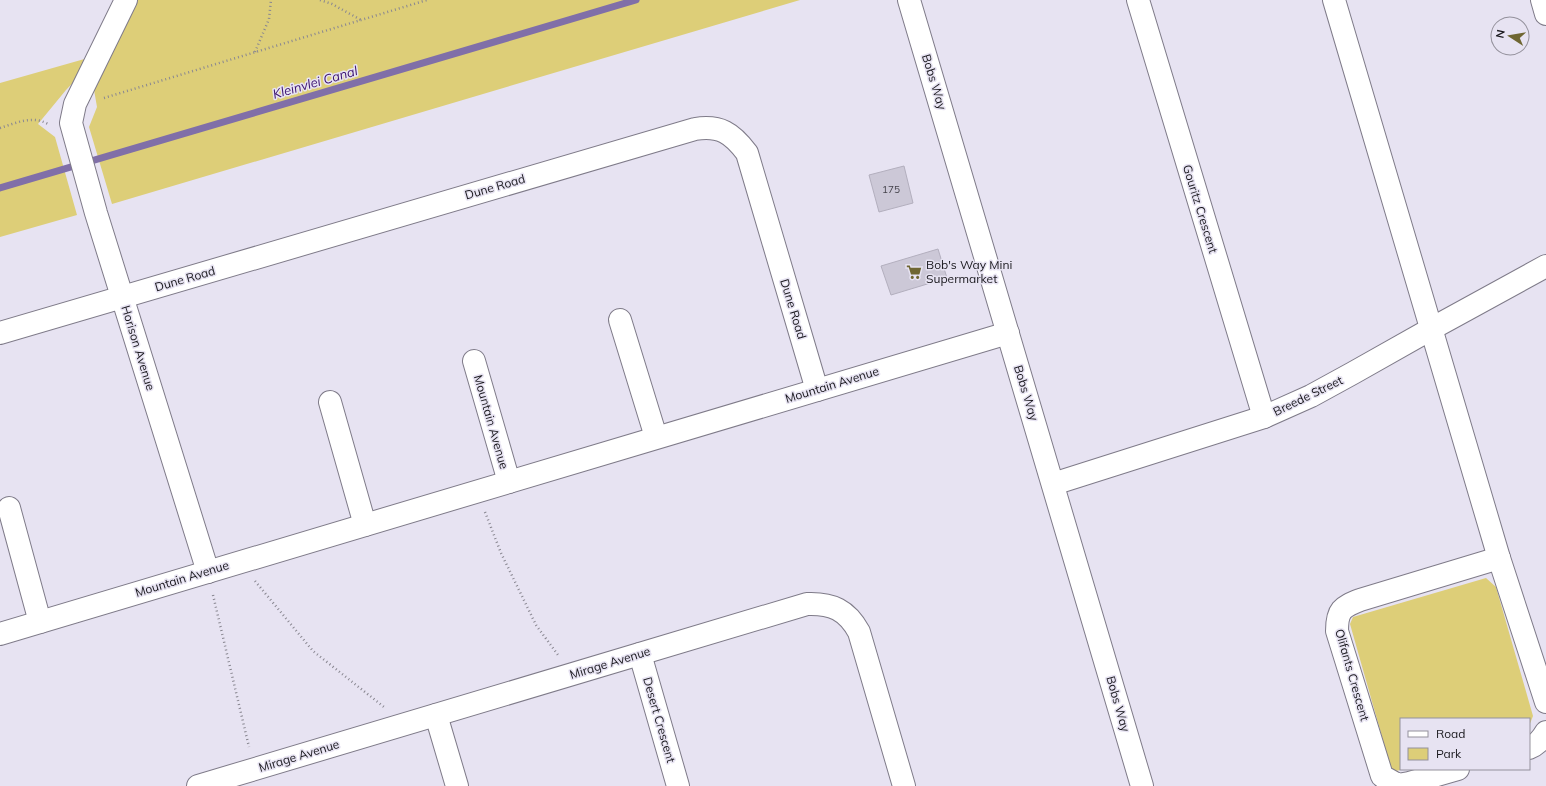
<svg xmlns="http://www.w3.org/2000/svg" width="1546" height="786" viewBox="0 0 1546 786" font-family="Mulish,sans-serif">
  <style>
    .green { fill: #ddce78 }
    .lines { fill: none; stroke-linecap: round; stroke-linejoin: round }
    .stream { stroke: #806fa8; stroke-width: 7 }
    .building { fill: #ccc8d7; stroke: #b3afbe }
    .street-casing { stroke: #7f7b89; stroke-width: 24 }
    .secondary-casing { stroke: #7f7b89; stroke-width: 24 }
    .path { stroke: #898791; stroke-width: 2.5; stroke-dasharray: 1 3; stroke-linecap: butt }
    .street { stroke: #fff; stroke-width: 22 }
    .secondary { stroke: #fff; stroke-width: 22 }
    .labels { text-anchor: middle; stroke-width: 3; stroke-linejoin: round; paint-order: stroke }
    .number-label { font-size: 10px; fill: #45434b }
    .street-label { font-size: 12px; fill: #18171c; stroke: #e7e3f2 }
    .poi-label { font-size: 12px; fill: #18171c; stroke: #e7e3f2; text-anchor: start }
    .water-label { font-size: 13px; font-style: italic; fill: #3b126e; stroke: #e7e3f2 }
  </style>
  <rect width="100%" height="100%" fill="#e7e3f2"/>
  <g class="green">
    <path d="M134 0H800L112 204 89 127 97 107 93 84Z"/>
    <path d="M95 56 88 67 66 90 38 124 55 137 77 215 0 237V83Z"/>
    <path d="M1486 578 1496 587 1533 716 1529 726V719H1401V769H1404L1392 772 1350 624 1353 617Z"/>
  </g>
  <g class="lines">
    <path class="stream" d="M0 188 636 0"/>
  </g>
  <g class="building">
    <path d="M904 166 913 203 879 212 869 175Z"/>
    <path d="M938 249 947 278 891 295 881 266Z"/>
  </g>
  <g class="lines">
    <g class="street-casing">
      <g id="street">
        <path d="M126 0 75 104 71 123 96 213 208 572"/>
        <path d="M1138 0 1264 417"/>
        <path d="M1334 0 1499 558 1546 702"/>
        <path d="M1542 0 1546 14"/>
        <path d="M620 320 656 437"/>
        <path d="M0 333 695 129C720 125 732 133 747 153L817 390"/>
        <path d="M474 361 509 482"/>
        <path d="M330 402 365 525"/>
        <path d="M1053 484 1264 417 1311 396 1353 373 1431 329 1546 266"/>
        <path d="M9 508 40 622"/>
        <path d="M0 634 1008 333"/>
        <path d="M640 654 678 786"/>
        <path d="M436 715 457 786"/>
        <path d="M1529 748C1537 745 1542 739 1546 732"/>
        <path d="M1458 769 1409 783 1398 785 1382 776 1337 631C1337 610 1342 607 1360 600L1499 558"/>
        <path d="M198 786 807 604C832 603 847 610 859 632L904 786"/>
      </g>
    </g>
    <g class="secondary-casing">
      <path id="secondary" d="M909 0 1142 786"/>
    </g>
    <g class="path">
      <path d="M320 0 332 4 361 20"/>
      <path d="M255 52 269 19 271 0"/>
      <path d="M104 98 427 0"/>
      <path d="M0 128C16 123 32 115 48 124"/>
      <path d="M485 512 501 553 536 625 558 655"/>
      <path d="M255 581 313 651 384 707"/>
      <path d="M213 595 249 747"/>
    </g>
    <use href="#street" class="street"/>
    <use href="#secondary" class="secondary"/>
  </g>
  <defs>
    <g id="supermarket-bare" transform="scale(1.2)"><path d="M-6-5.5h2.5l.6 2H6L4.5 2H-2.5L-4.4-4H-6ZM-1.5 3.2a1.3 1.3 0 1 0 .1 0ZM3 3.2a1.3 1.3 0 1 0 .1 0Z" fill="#6f6632" stroke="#e7e3f2" stroke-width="2.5" paint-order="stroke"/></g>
  </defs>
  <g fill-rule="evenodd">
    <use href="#supermarket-bare" x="914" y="272"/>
  </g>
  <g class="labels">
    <g class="number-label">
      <text x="891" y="193">175</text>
    </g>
    <g class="street-label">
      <text transform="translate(934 82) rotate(73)" y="4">Bobs Way</text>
      <text transform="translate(495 187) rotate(-16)" y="4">Dune Road</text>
      <text transform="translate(1200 209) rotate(73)" y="4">Gouritz Crescent</text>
      <text transform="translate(185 279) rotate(-16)" y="4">Dune Road</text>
      <text transform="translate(793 309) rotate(73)" y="4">Dune Road</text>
      <text transform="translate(138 348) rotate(73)" y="4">Horison Avenue</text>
      <text transform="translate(832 385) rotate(-17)" y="4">Mountain Avenue</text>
      <text transform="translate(1026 393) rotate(73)" y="4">Bobs Way</text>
      <text transform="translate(1308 396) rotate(-26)" y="4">Breede Street</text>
      <text transform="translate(491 422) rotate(74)" y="4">Mountain Avenue</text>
      <text transform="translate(182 579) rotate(-17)" y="4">Mountain Avenue</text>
      <text transform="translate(610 663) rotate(-17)" y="4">Mirage Avenue</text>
      <text transform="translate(1352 675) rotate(74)" y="4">Olifants Crescent</text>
      <text transform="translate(1118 704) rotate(74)" y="4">Bobs Way</text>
      <text transform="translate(659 720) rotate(74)" y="4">Desert Crescent</text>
      <text transform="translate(299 756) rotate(-17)" y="4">Mirage Avenue</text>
    </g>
    <g class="poi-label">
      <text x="926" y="269">Bob's Way Mini<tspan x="926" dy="14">Supermarket</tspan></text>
    </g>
    <g class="water-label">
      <text transform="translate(315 82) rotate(-16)" y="5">Kleinvlei Canal</text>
    </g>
  </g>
  <rect x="1400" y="718" width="130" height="52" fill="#e7e3f2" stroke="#94919c"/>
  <rect x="1408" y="731" width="20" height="6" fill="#ffffff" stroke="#94919c"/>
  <text x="1436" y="738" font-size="12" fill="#18171c">Road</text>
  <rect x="1408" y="748" width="20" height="12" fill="#ddce78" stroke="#94919c"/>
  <text x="1436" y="758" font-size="12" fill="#18171c">Park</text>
  <g transform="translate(1510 36) rotate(282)"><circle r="19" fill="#e7e3f2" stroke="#94919c"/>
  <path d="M0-3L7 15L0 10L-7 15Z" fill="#6f6632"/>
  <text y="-6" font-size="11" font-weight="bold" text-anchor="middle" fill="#18171c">N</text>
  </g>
</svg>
